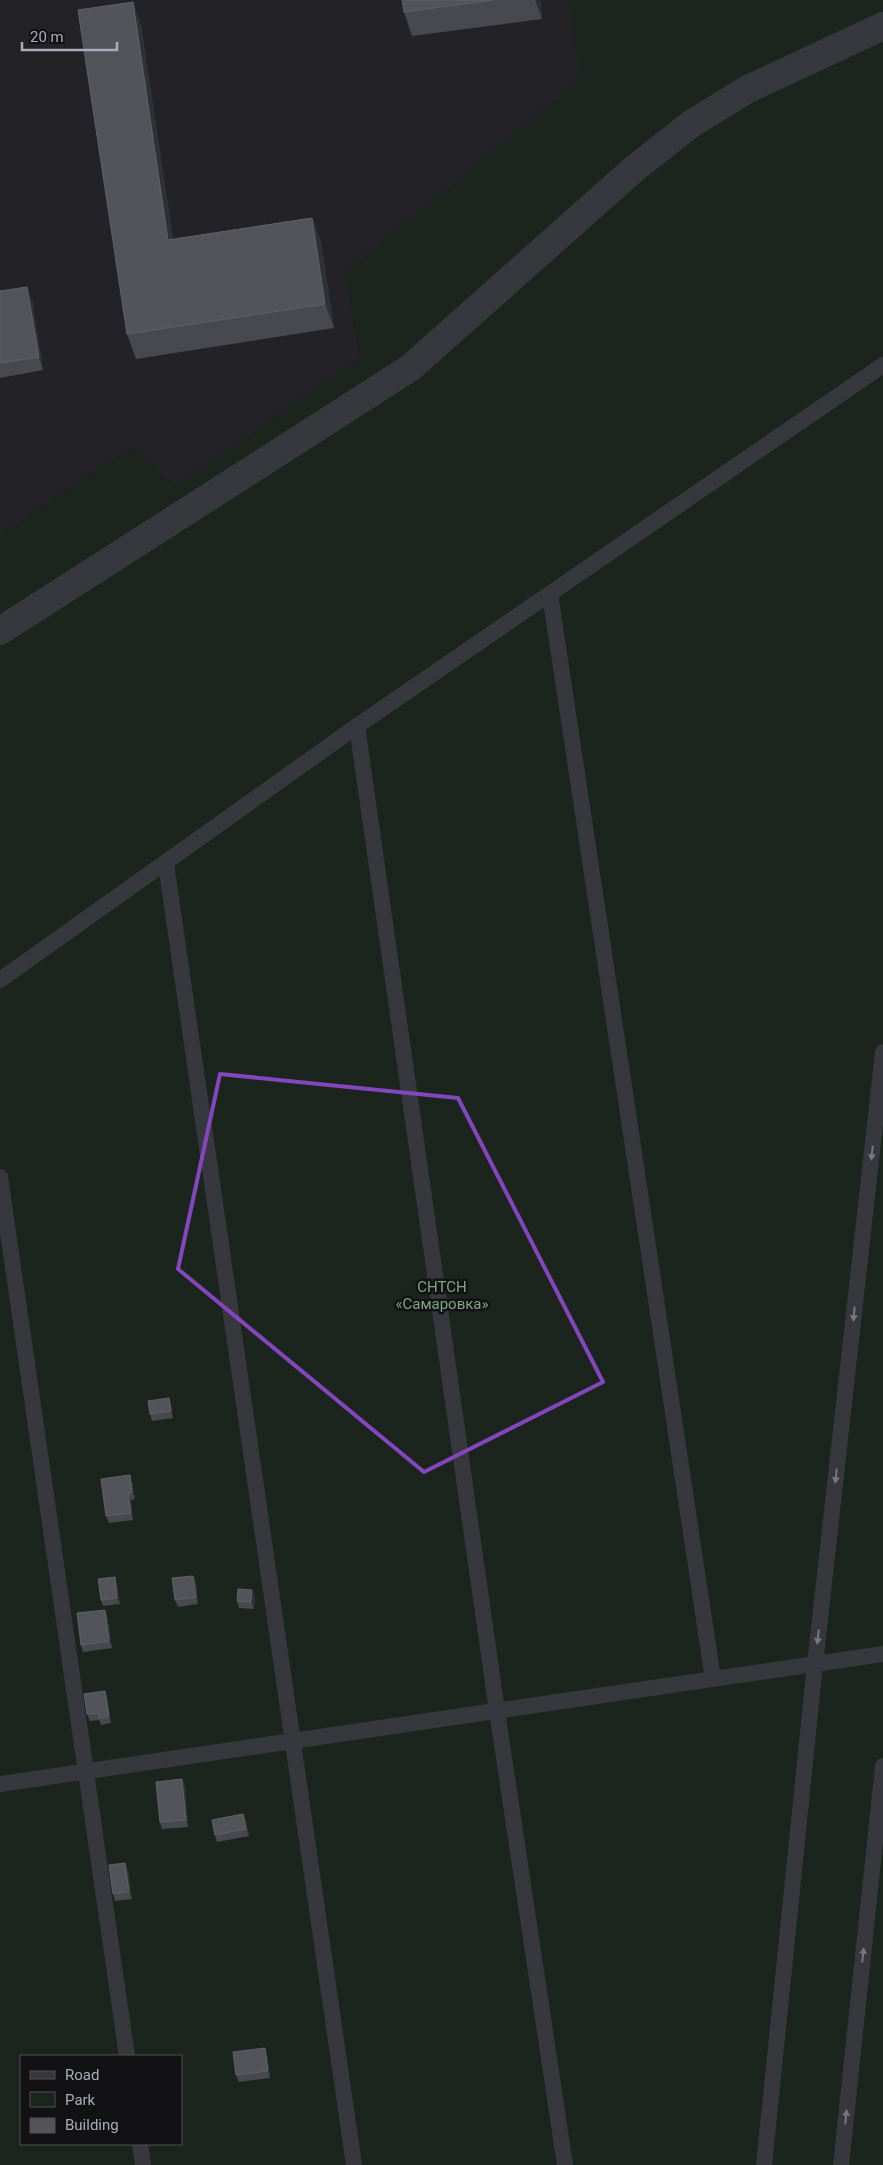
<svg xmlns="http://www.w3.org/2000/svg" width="883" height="2165" viewBox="0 0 883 2165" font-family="Roboto,sans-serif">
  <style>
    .built { fill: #232226 }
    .green { fill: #1c251d; fill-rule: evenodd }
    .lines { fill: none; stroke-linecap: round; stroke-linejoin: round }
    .lane { stroke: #37383e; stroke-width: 16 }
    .street { stroke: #37383e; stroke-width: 28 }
    .wall { fill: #47494e }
    .shaded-wall { fill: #303134 }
    .building { fill: #52545a; stroke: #5f6269 }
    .oneway { fill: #757882 }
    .marked { fill: none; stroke: #8446be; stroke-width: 4; stroke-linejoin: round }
    .labels { text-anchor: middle; stroke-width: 5; stroke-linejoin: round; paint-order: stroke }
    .park-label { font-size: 15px; fill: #7ca780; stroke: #121214 }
  </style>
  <rect width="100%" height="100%" fill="#171719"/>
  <path class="built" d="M0 0H568L582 79 345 273 360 359 177 486 131 448 0 535Z"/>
  <path class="green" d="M568 0H883V2165H0V535L131 448 177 486 360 359 345 273 581 79ZM21 2056H181V2144H21Z"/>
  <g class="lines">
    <g class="lane">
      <path d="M550 594 713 1679"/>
      <path d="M357 726 497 1711 565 2165"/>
      <path d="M166 864 354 2165"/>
      <path d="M0 980 357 726 883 365"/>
      <path d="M0 1177 127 2056"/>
      <path d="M0 1784 883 1654"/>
      <path d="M140 2144 143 2165"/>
      <path d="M764 2165 815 1664 883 1052"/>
      <path d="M841 2165 883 1766"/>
    </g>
    <path class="street" d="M0 631 410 368 634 169 691 124 748 89 883 26"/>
  </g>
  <g class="wall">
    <path d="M402 0H540L542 19 412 36 404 12Z"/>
    <path d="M133 2 141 26 173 239 312 218 321 242 334 328 136 359 127 334Z"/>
    <path d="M0 291 32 300 43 370 0 378Z"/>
    <path d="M169 1398 171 1405 173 1418 152 1421 150 1414Z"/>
    <path d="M132 1482 135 1499 131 1500 133 1520 109 1523 106 1516Z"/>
    <path d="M193 1576 196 1582 198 1604 178 1607 175 1600Z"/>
    <path d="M117 1584 120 1604 103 1606 101 1600Z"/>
    <path d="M255 1597 254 1609 239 1608 237 1601Z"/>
    <path d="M105 1610 107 1616 112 1648 83 1652 81 1645Z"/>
    <path d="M105 1691 107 1698 111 1723 101 1725 99 1720 90 1721 87 1714Z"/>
    <path d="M185 1786 188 1827 162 1829 160 1822Z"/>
    <path d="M243 1814 246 1821 249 1836 217 1842 215 1835Z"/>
    <path d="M128 1870 132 1899 115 1901 113 1894Z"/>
    <path d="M265 2048 267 2055 270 2078 239 2082 236 2075Z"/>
  </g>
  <g class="shaded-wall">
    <path d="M535 0H540L542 19Z"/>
    <path d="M133 2 141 26 177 264 168 240Z"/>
    <path d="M312 218 321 242 334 328 325 304Z"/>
    <path d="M27 287 32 300 43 370 39 357Z"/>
    <path d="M169 1398 171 1405 173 1418 171 1411Z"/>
    <path d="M130 1475 132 1482 135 1499 132 1492Z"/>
    <path d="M128 1493 131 1500 133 1520 131 1513Z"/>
    <path d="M193 1576 196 1582 198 1604 196 1597Z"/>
    <path d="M115 1577 117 1584 120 1604 117 1598Z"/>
    <path d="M252 1590 255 1597 254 1609 251 1602Z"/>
    <path d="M105 1610 107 1616 112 1648 109 1641Z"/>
    <path d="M105 1691 107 1698 111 1723 109 1716Z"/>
    <path d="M182 1779 185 1786 188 1827 186 1820Z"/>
    <path d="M243 1814 246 1821 249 1836 246 1829Z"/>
    <path d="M125 1863 128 1870 132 1899 129 1892Z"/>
    <path d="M265 2048 267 2055 270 2078 268 2071Z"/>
  </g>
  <g class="building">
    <path d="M402 0H493L404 12Z"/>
    <path d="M133 2 168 240 312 218 325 304 127 334 78 10Z"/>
    <path d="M27 287 39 357 0 363V291Z"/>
    <path d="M169 1398 171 1411 150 1414 148 1401Z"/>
    <path d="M130 1475 132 1492 128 1493 131 1513 106 1516 101 1479Z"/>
    <path d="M193 1576 196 1597 175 1600 172 1578Z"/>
    <path d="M115 1577 117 1598 101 1600 98 1579Z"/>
    <path d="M238 1589 252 1590 251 1602 237 1601Z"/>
    <path d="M105 1610 109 1641 81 1645 77 1613Z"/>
    <path d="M105 1691 109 1716 99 1718 98 1713 87 1714 84 1694Z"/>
    <path d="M182 1779 186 1820 160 1822 156 1782Z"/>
    <path d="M243 1814 246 1829 215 1835 212 1820Z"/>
    <path d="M125 1863 129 1892 113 1894 109 1865Z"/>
    <path d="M265 2048 268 2071 236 2075 233 2052Z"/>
  </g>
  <defs><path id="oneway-solid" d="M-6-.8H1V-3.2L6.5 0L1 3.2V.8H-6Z" transform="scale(1.25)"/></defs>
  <g class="oneway">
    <use href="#oneway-solid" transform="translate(872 1153) rotate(96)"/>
    <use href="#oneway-solid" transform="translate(854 1314) rotate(96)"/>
    <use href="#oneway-solid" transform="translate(836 1476) rotate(96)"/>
    <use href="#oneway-solid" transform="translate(818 1637) rotate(96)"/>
    <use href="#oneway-solid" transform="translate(863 1955) rotate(-84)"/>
    <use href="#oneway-solid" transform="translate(846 2117) rotate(-84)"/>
  </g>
  <path class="marked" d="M220 1074 458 1098 603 1382 424 1472 178 1269Z"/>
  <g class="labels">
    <g class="park-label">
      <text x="442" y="1292">СНТСН<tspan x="442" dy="17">«Самаровка»</tspan></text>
    </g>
  </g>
  <rect x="20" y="2055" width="162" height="90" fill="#121214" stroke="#4e5056"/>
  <rect x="30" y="2071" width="25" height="8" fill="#37383e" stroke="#4e5056"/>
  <text x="65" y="2080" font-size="15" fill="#a7adba">Road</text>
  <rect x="30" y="2092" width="25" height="15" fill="#1c251d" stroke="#4e5056"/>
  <text x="65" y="2105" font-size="15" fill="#a7adba">Park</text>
  <rect x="30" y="2118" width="25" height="15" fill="#52545a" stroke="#4e5056"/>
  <text x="65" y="2130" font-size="15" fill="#a7adba">Building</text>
  <path d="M22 42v8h95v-8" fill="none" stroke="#a7adba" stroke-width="2.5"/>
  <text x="30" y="42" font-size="15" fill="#a7adba" stroke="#121214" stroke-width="4" paint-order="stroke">20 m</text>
</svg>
